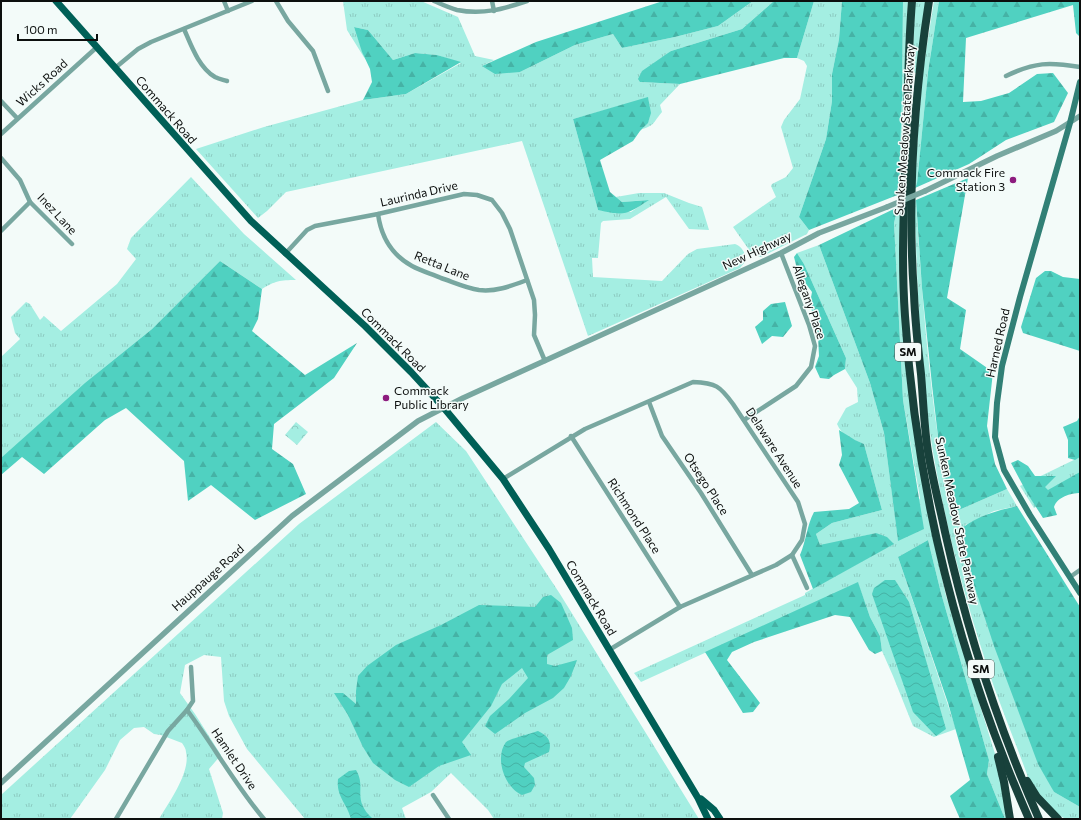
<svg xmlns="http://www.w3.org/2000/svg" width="1081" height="820" viewBox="0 0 1081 820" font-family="Commissioner,sans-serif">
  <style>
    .grass { fill: url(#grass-tufts) }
    .forest { fill: url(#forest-firs) }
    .park { fill: url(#park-crowns) }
    .water { fill: url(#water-waves) }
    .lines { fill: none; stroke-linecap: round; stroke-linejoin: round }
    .minor { stroke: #78a7a0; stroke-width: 4.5 }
    .tertiary { stroke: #78a7a0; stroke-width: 5.5 }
    .secondary { stroke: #318076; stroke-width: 6 }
    .primary { stroke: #006057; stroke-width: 7 }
    .motorway { stroke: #18413b; stroke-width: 8 }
    .tertiary-bridge { stroke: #78a7a0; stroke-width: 5.5 }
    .poi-dot { fill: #8c1b7e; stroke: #f3fbf9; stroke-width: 1.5 }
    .labels { text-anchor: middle; stroke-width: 3; stroke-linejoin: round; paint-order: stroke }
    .shield { fill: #f3fbf9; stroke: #515654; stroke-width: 1 }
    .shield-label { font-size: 11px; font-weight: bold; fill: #0c0f0e }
    .street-label { font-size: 12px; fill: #0c0f0e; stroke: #f3fbf9 }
    .poi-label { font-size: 12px; fill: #0c0f0e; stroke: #f3fbf9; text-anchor: end }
  </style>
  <defs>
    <pattern id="grass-tufts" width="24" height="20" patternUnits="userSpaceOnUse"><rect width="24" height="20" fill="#a4eee2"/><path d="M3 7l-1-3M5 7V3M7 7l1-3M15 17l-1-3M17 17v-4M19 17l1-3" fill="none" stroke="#8ccbc1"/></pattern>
    <pattern id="forest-firs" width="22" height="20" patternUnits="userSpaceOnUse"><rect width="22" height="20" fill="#50d1c1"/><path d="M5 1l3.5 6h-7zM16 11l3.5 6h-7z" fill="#45b2a5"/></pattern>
    <pattern id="park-crowns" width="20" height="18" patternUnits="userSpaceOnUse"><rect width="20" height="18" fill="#a4eee2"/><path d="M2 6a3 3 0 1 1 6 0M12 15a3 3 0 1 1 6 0" fill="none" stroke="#8ccbc1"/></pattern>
    <pattern id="water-waves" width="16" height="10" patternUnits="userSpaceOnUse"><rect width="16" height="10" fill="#50d1c1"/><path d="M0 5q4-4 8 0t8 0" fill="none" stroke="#45b2a5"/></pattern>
  </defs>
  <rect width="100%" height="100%" fill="#f3fbf9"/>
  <g class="grass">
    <path d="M343 1H421L458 17 475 56 494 60 482 66 520 72 575 45 613 34 622 48 675 37 718 26 753 1H774L742 29 671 51 640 82 680 84 660 105 662 112C654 121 655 126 642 129 653 119 650 111 648 98L573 119 598 210 631 212 648 200 622 202 616 197 639 193H664L689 203 702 207 709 230 689 229 666 197 630 219 603 221 601 223 598 258H592L593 277 662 281 688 254 697 249 735 244C742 246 747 255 745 262L740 268 588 336 522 141 286 192 267 211 258 218 196 149 264 127 363 100 406 94 461 63 437 55 415 53 393 60 368 30 354 27 365 59 347 30Z"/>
    <path d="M814 1H842L839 39 832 74V101L826 139 799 217 809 230 807 234 761 257 752 254 733 227 776 197 771 186 772 184 786 177 793 168 781 127 784 120 800 99 807 66 804 61 797 58Z"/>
    <path d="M903 1H908L901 172 899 177 902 98Z"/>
    <path d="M915 1H926L916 73 912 72Z"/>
    <path d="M934 1H939L928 72 917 183 915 188 920 89Z"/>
    <path d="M191 177 244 234 296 280C280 280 275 281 262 289L220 261 152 329 100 371 1 459V357L20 339 15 333 11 317 26 302 30 304 40 320 44 316 61 331 117 284 136 259 127 249 131 238Z"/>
    <path d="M916 200C921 281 927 363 939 444 942 467 948 490 952 513L1007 489 1017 506 994 511 965 525 1054 792 1080 807V819C1075 819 1068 820 1064 818 1053 813 1034 788 1028 777 1017 747 1005 717 994 687 966 604 943 519 930 433 918 356 918 278 914 201Z"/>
    <path d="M901 207 899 241 929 520 946 596 996 757 1008 819H1005L987 774 989 760 941 593 928 540 898 557 956 729 934 737 913 726 893 676 882 651 880 636 870 617 858 583 641 682 634 673 805 595V593L893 544 876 533 820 546 816 534 832 523 882 510 864 444C854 440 841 435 837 424L846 408 858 402 857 388 845 369 846 358 804 264 797 253 819 245 870 383 884 433 898 540 920 498 903 400 894 223 898 208Z"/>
    <path d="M436 422 466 451 560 594 699 819H494L488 810 451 773 431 792 402 808 406 819H305L247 749 229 716 224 701 221 657 204 655 185 665 180 693 195 714 221 755 209 769 223 813 222 819H159C169 802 191 772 186 752 186 749 184 746 182 743L161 735 154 734 144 727 134 728 120 740 105 770 70 819H1V795L299 524Z"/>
    <path d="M1080 457V483L1034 508 1020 486Z"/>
  </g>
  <g class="forest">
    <path d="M663 1H753L718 26 675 37 622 48 613 34 575 45 520 72 495 74 482 66 536 42Z"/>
    <path d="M774 1H814L797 58H784L680 84 640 82 638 79 642 71 671 51 742 29Z"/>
    <path d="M842 1H903L902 98 899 182 900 194 809 230 799 217 826 139 832 101V74L839 39Z"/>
    <path d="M939 1H1080V37L1076 33 1073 5 966 38 963 102 981 101 1009 93 1037 74 1053 73 1068 93 1054 122 1006 140 969 164 915 188 917 183 928 72Z"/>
    <path d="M354 27 368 30 393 60 415 53 437 55 461 62 406 94 363 100 372 82 370 69 362 52Z"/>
    <path d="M648 97 651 113 648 123 640 131 633 141 600 160 610 192 622 202 649 200C626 215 625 216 598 210L573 119Z"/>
    <path d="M968 178 947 298 966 310 960 349 993 372 987 426 995 464 1007 489 952 513 939 445 932 385 922 288 916 200Z"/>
    <path d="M898 207 894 223 903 400 924 529 898 541 884 433 870 383 819 245Z"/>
    <path d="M797 253 804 264 846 358 845 369 834 375 829 379 820 378 815 367 819 356 818 336 810 303 812 292 798 273 794 257Z"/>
    <path d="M220 261 262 289 258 319 252 331 305 375 357 343 334 378 274 424 272 449 293 464 306 494 255 520 211 485 188 501 184 461 126 408 105 420 44 474 22 457 1 475V458L85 383 152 329Z"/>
    <path d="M1045 271H1051L1063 277 1080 279V351L1023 333 1021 327 1036 278Z"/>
    <path d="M785 302 792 326 783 337 772 336 762 344 755 327 763 320V311L771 304Z"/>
    <path d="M1080 416V457L1075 460 1068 458V440L1063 427 1077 421Z"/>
    <path d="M839 430 855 440 864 444 882 510 832 523 816 534 820 545 876 533 887 537 894 544 813 589 800 555C806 541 807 525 814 512L849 509 859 503 839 465 842 455Z"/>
    <path d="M1018 460 1028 466 1035 476H1056L1045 487 1048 490 1080 472V493C1071 493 1057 497 1054 507L1057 515 1043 518 1027 493 1011 463Z"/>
    <path d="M1017 506 1080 607V807L1054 792 1038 764 994 646 957 533C972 517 996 511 1017 506Z"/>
    <path d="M928 540 941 593 989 760 987 774 1005 819H960L950 796 970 780 948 703 898 557Z"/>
    <path d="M858 582 870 617 880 636 882 651 875 654 869 650 850 617 835 615 754 642 732 652 727 660 760 703 753 712 743 713 705 652Z"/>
    <path d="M551 595 561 603 572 628 573 640 547 655V664L555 666 577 660 571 676 564 688 553 698 525 713 495 734 485 726 490 716 509 699 528 678 522 668 502 684 491 706 462 742 471 755 439 766 409 787 395 780 373 763 363 747 348 715 334 693H343L356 704V691L358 676 367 666 396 645 441 625 479 605 535 607 543 597Z"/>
  </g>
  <path class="park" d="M296 422 308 432 297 445 285 435Z"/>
  <g class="water">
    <path d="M885 580H895L909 602 946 729 936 736 913 712 872 594 874 588Z"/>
    <path d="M538 731C548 736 552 741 549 752L525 763 524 767 534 778 535 785 531 792 522 795C505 788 494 758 506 742 509 739 533 733 538 731Z"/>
    <path d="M356 770C367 788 351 799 373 819H351C347 803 336 797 338 779L349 771Z"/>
  </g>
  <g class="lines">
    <g class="minor">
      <path d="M224 1 228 11"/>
      <path d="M276 1 288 21 313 51 328 91"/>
      <path d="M434 1C441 4 449 8 457 10 483 15 503 9 527 1"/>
      <path d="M492 1 494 11"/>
      <path d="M184 29C191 45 199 68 215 77 219 79 224 80 227 81"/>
      <path d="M115 68 138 49 151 42 252 1"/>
      <path d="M1006 76C1035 62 1049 62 1080 67"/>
      <path d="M1 101 17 118"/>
      <path d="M1 134 97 47"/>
      <path d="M1 158 20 180 30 202 72 244"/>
      <path d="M378 214C381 236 392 255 412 266 421 271 432 274 441 278 453 282 466 288 479 290 496 292 511 286 527 280"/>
      <path d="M1 231 30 202"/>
      <path d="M285 254 307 230 315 226 378 214 464 194 477 195 492 200 502 213 510 229 534 300 535 315 534 335 545 361"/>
      <path d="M649 402 662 436 701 493 752 575"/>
      <path d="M744 420 796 386 811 367 815 346 809 325 781 253"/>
      <path d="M571 436 680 607"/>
      <path d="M503 479 585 429 693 382C716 383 720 386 733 404L798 502 805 524 802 540 792 555 776 565 680 607 609 650"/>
      <path d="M792 555 807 588"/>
      <path d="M1070 577 1080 570"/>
      <path d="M187 710C214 746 235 785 264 819"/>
      <path d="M433 795 449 819"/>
      <path d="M116 819 168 731 187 710 193 701 191 667"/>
    </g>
    <g class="tertiary">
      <path d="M925 191 997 156 1056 131 1080 116"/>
      <path d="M1 783 292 516 418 421 463 398 781 253 819 233 887 207"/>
    </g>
    <path class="secondary" d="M1080 82 1070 123 1020 297 1002 366 997 403 995 437 1004 470 1030 515 1080 593"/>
    <g class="primary">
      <path d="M56 1 251 221 365 326 411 372 444 408 503 479 549 549 698 798 708 819"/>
      <path d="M701 799 714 810 720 819"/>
    </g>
    <g class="motorway">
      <path d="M912 1C908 50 908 99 906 148 904 204 901 260 905 316 916 489 959 660 1029 819"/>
      <path d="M929 1C914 98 907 197 914 294 915 321 918 348 921 374 923 398 924 422 927 445 931 474 939 503 945 532 967 631 998 726 1039 819"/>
      <path d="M998 757 1004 782 1010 819"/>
      <path d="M1027 781 1037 797 1058 819"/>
    </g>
    <path class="tertiary-bridge" d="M887 207 925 191"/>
  </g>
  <g class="poi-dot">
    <circle cx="1013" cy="180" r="4"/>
    <circle cx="386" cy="398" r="4"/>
  </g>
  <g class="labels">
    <g class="shield">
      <rect x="895" y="343" width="26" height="18" rx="3"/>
      <rect x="968" y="660" width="26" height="18" rx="3"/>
    </g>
    <g class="shield-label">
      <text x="908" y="356">SM</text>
      <text x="981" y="673">SM</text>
    </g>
    <g class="street-label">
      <text transform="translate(42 83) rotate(-42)" y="4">Wicks Road</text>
      <text transform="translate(166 110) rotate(49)" y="4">Commack Road</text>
      <text transform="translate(905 130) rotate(-86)" y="4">Sunken Meadow State Parkway</text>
      <text transform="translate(419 194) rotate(-13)" y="4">Laurinda Drive</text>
      <text transform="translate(57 214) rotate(47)" y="4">Inez Lane</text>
      <text transform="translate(757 251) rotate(-25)" y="4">New Highway</text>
      <text transform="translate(442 266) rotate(22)" y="4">Retta Lane</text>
      <text transform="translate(809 302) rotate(71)" y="4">Allegany Place</text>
      <text transform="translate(393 340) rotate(45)" y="4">Commack Road</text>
      <text transform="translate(998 343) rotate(-77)" y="4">Harned Road</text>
      <text transform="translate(774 448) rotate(57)" y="4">Delaware Avenue</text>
      <text transform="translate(706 484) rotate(57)" y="4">Otsego Place</text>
      <text transform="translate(634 516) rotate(57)" y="4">Richmond Place</text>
      <text transform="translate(957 521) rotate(78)" y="4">Sunken Meadow State Parkway</text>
      <text transform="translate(208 578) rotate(-42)" y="4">Hauppauge Road</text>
      <text transform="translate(591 598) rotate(59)" y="4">Commack Road</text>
      <text transform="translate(234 759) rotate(56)" y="4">Hamlet Drive</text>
    </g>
    <g class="poi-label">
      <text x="1005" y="177">Commack Fire<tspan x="1005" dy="14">Station 3</tspan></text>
      <text x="394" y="395" text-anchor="start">Commack<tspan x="394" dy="14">Public Library</tspan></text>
    </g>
  </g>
  <rect width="1081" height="820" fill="none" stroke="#0c0f0e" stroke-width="4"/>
  <path d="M18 34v6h79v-6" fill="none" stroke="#0c0f0e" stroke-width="2"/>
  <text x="24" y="34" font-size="12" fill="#0c0f0e" stroke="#f3fbf9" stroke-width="3" paint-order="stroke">100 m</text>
</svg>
